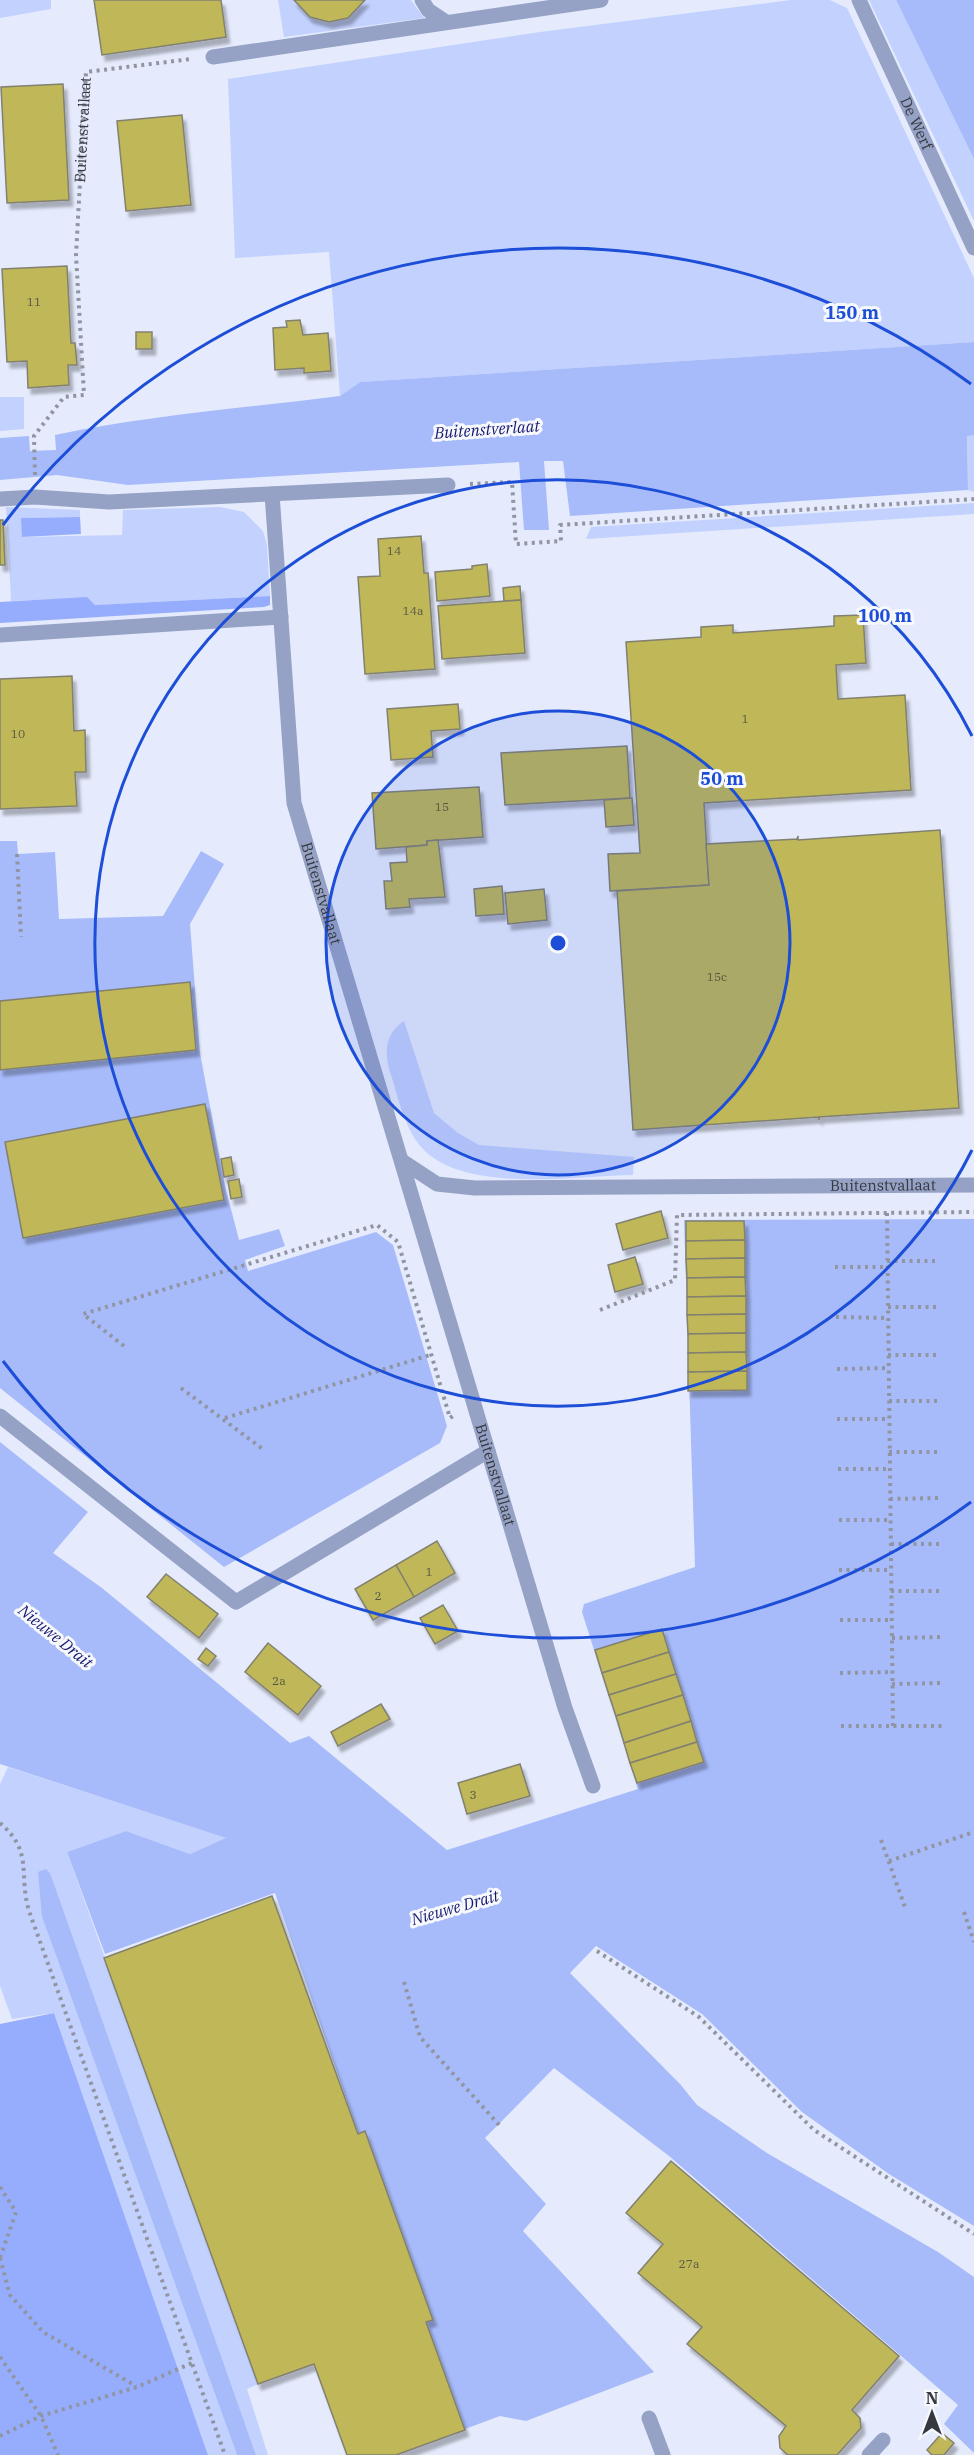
<svg xmlns="http://www.w3.org/2000/svg" width="974" height="2455" viewBox="0 0 974 2455" font-family="'IBM Plex Serif',serif">
  <style>
    .green { fill: #c3d1fe }
    .forest { fill: #96adfd }
    .water { fill: #a7bbfb }
    .building { fill: #bfb758; stroke: #828170; stroke-width: 1.5; filter: url(#shadow) }
    .lines { fill: none; stroke-linecap: round; stroke-linejoin: round }
    .path { stroke: #9195a2; stroke-width: 4; stroke-dasharray: 3 4.5; stroke-linecap: butt }
    .minor { stroke: #96a2c5; stroke-width: 15 }
    .ring { fill: none; stroke: #1d4ed8; stroke-width: 3 }
    .labels { text-anchor: middle; stroke-width: 6; stroke-linejoin: round; paint-order: stroke }
    .number-label { font-size: 12px; fill: #585845 }
    .street-label { font-size: 15px; fill: #36383f; stroke: #f7f9fc }
    .water-label { font-size: 16px; font-style: italic; fill: #151871; stroke: #f7f9fc }
    .centre { fill: #1d4ed8; stroke: #f7f9fc; stroke-width: 3 }
    .ring-label { font-size: 18px; text-anchor: middle; font-weight: bold; fill: #1d4ed8; stroke: #f7f9fc; stroke-width: 6; stroke-linejoin: round; paint-order: stroke }
  </style>
  <defs>
    <filter id="shadow"><feDropShadow dx="3.5" dy="6" stdDeviation="1.5" flood-color="#0004"/></filter>
  </defs>
  <rect width="100%" height="100%" fill="#e5ebfd"/>
  <g class="green">
    <path d="M0 0H51V9L0 18Z"/>
    <path d="M278 0H411L424 18 284 37Z"/>
    <path d="M791 0H830L847 8 974 278V342L360 382 340 396 329 252 235 258 228 79 540 32Z"/>
    <path d="M869 0H896L974 159V221Z"/>
    <path d="M0 397H24V429L0 431Z"/>
    <path d="M967 435H974V492L968 490Z"/>
    <path d="M974 503V514L586 539 591 527Z"/>
    <path d="M6 507 80 510V517L22 518V537L122 535 123 510 220 507 244 512 263 531 267 545 270 596 95 605 87 598 11 601Z"/>
    <path d="M404 1021 434 1113 458 1133 479 1145 634 1157 633 1175C575 1176 464 1194 422 1148 405 1129 399 1101 392 1078 384 1056 383 1035 404 1021Z"/>
    <path d="M8 1767 227 1838 190 1854 126 1831 67 1852 258 2384 247 2389 268 2455H256L46 1869 42 1917 237 2455H208L54 2013 12 2019 0 1986V1784Z"/>
  </g>
  <g class="forest">
    <path d="M80 517 81 534 22 537 21 518Z"/>
    <path d="M270 596V605L264 607 0 623V602L87 597 95 605Z"/>
    <path d="M54 2013 208 2455H0V2024Z"/>
  </g>
  <g class="water">
    <path d="M896 0H974V159Z"/>
    <path d="M974 342V435L967 436 968 490 570 516 563 461H544L549 530H524L519 462 128 485 57 475 0 480V438L29 436 30 451 56 450 55 435C149 415 245 408 340 396L360 382Z"/>
    <path d="M0 841H17L18 854 55 852 59 919 163 916 201 851 224 864 190 924 200 1053 225 1186 239 1240 279 1229 285 1246 245 1260 248 1271 376 1232 393 1245 447 1426 440 1443 224 1567 0 1388Z"/>
    <path d="M974 1219V2226L889 2174 802 2112 702 2014 596 1946 570 1973 680 2084 697 2105 767 2153 938 2252 974 2277V2453L944 2424 958 2405 669 2156 554 2068 485 2138 546 2204 523 2231 654 2372 526 2421 500 2416 465 2429 426 2322 433 2320 365 2132 358 2133 275 1893 105 1954 67 1852 126 1831 190 1854 226 1838 0 1764V1442L88 1512 53 1553 102 1588 290 1743 309 1736 447 1850 638 1789 582 1612 584 1604 695 1567 684 1220Z"/>
    <path d="M46 1869 50 1873 256 2455H237L42 1917 38 1872Z"/>
  </g>
  <g class="building">
    <path d="M94 0H221L226 37 102 55Z"/>
    <path d="M294 0H365L348 18 329 22 310 17Z"/>
    <path d="M63 84 69 200 7 203 1 87Z"/>
    <path d="M182 115 191 205 126 211 117 121Z"/>
    <path d="M67 266 71 343H75L77 365H68L69 385 28 388 27 361 7 362 2 269Z"/>
    <path d="M300 320 303 335 328 333 331 371 304 373V368L275 370 273 328 287 327 286 321Z"/>
    <rect x="136" y="332" width="16" height="17"/>
    <path d="M0 520H3L5 565H0Z"/>
    <path d="M421 536 424 573H428L435 669 365 674 358 577 380 576 378 539Z"/>
    <path d="M487 564 490 596 437 601 435 572 472 569V566Z"/>
    <path d="M520 586 521 600 504 601 503 588Z"/>
    <path d="M521 600 525 653 442 659 438 606Z"/>
    <path d="M863 615 866 663 836 665 838 699 905 695 911 790 704 803 709 885 610 891 608 854 640 853 626 642 701 637V627L733 625V633L834 626V616Z"/>
    <path d="M72 676 74 731 85 730 86 772H75L77 806 0 809V679Z"/>
    <path d="M458 704 460 729 431 731 433 757 391 760 387 709Z"/>
    <path d="M627 746 630 798 505 805 501 753Z"/>
    <path d="M479 787 483 837 427 841V845L376 849 372 793Z"/>
    <path d="M632 798 634 825 606 827 604 800Z"/>
    <path d="M940 830 959 1108 819 1117V1120L818 1117 633 1130 617 891 709 885 706 844 797 839 798 836V840Z"/>
    <path d="M438 840 445 897 409 899 410 907 386 909 384 881H392L390 863 407 862 406 847 427 845V841Z"/>
    <path d="M502 886 504 914 476 916 474 889Z"/>
    <path d="M544 889 547 920 508 924 505 893Z"/>
    <path d="M190 982 196 1050 0 1070V1001Z"/>
    <path d="M205 1104 224 1200 23 1238 5 1142Z"/>
    <path d="M231 1157 234 1175 224 1177 221 1159Z"/>
    <path d="M239 1179 242 1197 231 1199 228 1181Z"/>
    <path d="M661 1211 668 1238 623 1250 616 1224Z"/>
    <path d="M686 1221H744L745 1240 686 1241Z"/>
    <path d="M745 1240V1258L686 1259V1241Z"/>
    <path d="M635 1257 643 1284 615 1292 608 1265Z"/>
    <path d="M745 1258V1277L687 1278 686 1259Z"/>
    <path d="M745 1277 746 1296 687 1297V1278Z"/>
    <path d="M746 1296V1314L687 1315V1297Z"/>
    <path d="M746 1314V1333L688 1334 687 1315Z"/>
    <path d="M746 1333V1352L688 1353V1334Z"/>
    <path d="M746 1352 747 1371 688 1372V1353Z"/>
    <path d="M747 1371V1390L688 1391V1372Z"/>
    <path d="M437 1541 455 1573 414 1597 396 1565Z"/>
    <path d="M396 1565 414 1597 373 1620 355 1589Z"/>
    <path d="M166 1574 218 1614 199 1638 147 1597Z"/>
    <path d="M443 1605 458 1631 435 1644 420 1618Z"/>
    <path d="M662 1629 669 1652 602 1673 595 1650Z"/>
    <path d="M268 1643 321 1686 298 1715 245 1672Z"/>
    <path d="M206 1648 216 1656 208 1666 198 1659Z"/>
    <path d="M669 1652 676 1674 609 1695 602 1673Z"/>
    <path d="M676 1674 683 1695 616 1716 609 1695Z"/>
    <path d="M683 1695 691 1721 624 1743 616 1716Z"/>
    <path d="M381 1704 390 1719 338 1746 331 1732Z"/>
    <path d="M691 1721 697 1742 630 1763 624 1743Z"/>
    <path d="M697 1742 704 1762 637 1783 630 1763Z"/>
    <path d="M520 1764 530 1796 467 1814 458 1783Z"/>
    <path d="M272 1896 358 2134 365 2131 433 2320 426 2322 465 2430 396 2455H347L314 2364 258 2384 104 1958Z"/>
    <path d="M671 2161 899 2356 852 2410 860 2418 861 2428 837 2455H788L780 2448 779 2436 786 2426 687 2344 702 2327 638 2273 663 2244 626 2213Z"/>
    <path d="M942 2433 954 2443 944 2455H932L927 2450Z"/>
  </g>
  <g class="lines">
    <g class="path">
      <path id="s1" d="M35 475 34 436 64 397 84 395 76 255 86 72 191 59"/>
      <path d="M470 484 512 482 516 544 561 541 560 525 974 499"/>
      <path d="M17 854 21 937"/>
      <path d="M887 1213 893 1726"/>
      <path d="M887 1261H939"/>
      <path d="M835 1267H887"/>
      <path d="M888 1307H939"/>
      <path d="M600 1310 675 1280 677 1215 974 1212"/>
      <path d="M836 1317 888 1318"/>
      <path d="M124 1346 83 1314 377 1225 398 1242 450 1418 454 1415"/>
      <path d="M888 1355H940"/>
      <path d="M837 1369 889 1368"/>
      <path d="M181 1388 264 1450"/>
      <path d="M889 1401H940"/>
      <path d="M225 1418 430 1355"/>
      <path d="M837 1419H889"/>
      <path d="M889 1452H941"/>
      <path d="M838 1469H890"/>
      <path d="M890 1499 941 1498"/>
      <path d="M839 1520H890"/>
      <path d="M891 1544H942"/>
      <path d="M839 1570H891"/>
      <path d="M891 1591H942"/>
      <path d="M840 1620H892"/>
      <path d="M892 1638 943 1637"/>
      <path d="M840 1673 892 1672"/>
      <path d="M892 1684 943 1683"/>
      <path d="M841 1726H944"/>
      <path d="M0 1823C34 1852 18 1874 29 1911L225 2455"/>
      <path d="M881 1840 906 1910"/>
      <path d="M889 1861 974 1832"/>
      <path d="M964 1912 974 1942"/>
      <path d="M597 1951 699 2017 814 2130 974 2234"/>
      <path d="M404 1982 420 2037 501 2127"/>
      <path d="M0 2187 16 2212 0 2258"/>
      <path d="M0 2258 10 2295 43 2332 136 2386"/>
      <path d="M0 2357 41 2416 58 2455"/>
      <path d="M0 2436 41 2416 137 2387 192 2363"/>
    </g>
    <g class="minor">
      <path d="M422 0 428 10 446 22"/>
      <path id="s2" d="M859 0 974 248"/>
      <path d="M213 57 601 0"/>
      <path id="s3" d="M272 494 294 803 565 1708 593 1786"/>
      <path d="M0 499 35 497 109 502 448 485"/>
      <path d="M0 635 281 617"/>
      <path id="s4" d="M402 1161 437 1184 475 1188 974 1185"/>
      <path d="M0 1416 236 1602 488 1451"/>
      <path d="M649 2418 663 2455"/>
      <path d="M869 2455 883 2440"/>
    </g>
  </g>
  <circle cx="558" cy="943" r="232" fill="#1d4ed8" fill-opacity=".12"/>
  <g class="ring">
    <circle cx="558" cy="943" r="232"/>
    <path d="M972 1150A463 463 0 1 1 972 736"/>
    <path d="M971 1502A695 695 0 0 1 3 1361M3 525A695 695 0 0 1 971 384"/>
  </g>
  <g class="labels">
    <g class="number-label">
      <text x="34" y="306">11</text>
      <text x="394" y="555">14</text>
      <text x="413" y="615">14a</text>
      <text x="745" y="723">1</text>
      <text x="18" y="738">10</text>
      <text x="442" y="811">15</text>
      <text x="717" y="981">15c</text>
      <text x="429" y="1576">1</text>
      <text x="378" y="1600">2</text>
      <text x="279" y="1685">2a</text>
      <text x="473" y="1799">3</text>
      <text x="689" y="2268">27a</text>
    </g>
    <g class="street-label">
      <text dy="5" stroke="none"><textPath href="#s2" startOffset="136">De Werf</textPath></text>
      <text dy="5" stroke="none"><textPath href="#s1" startOffset="374">Buitenstvallaat</textPath></text>
      <text dy="5" stroke="none"><textPath href="#s3" startOffset="404">Buitenstvallaat</textPath></text>
      <text dy="5" stroke="none"><textPath href="#s4" startOffset="488">Buitenstvallaat</textPath></text>
      <text dy="5" stroke="none"><textPath href="#s3" startOffset="1011">Buitenstvallaat</textPath></text>
    </g>
    <g class="water-label">
      <text transform="translate(487 429) rotate(-4)" y="6">Buitenstverlaat</text>
      <text transform="translate(56 1636) rotate(39)" y="6">Nieuwe Drait</text>
      <text transform="translate(455 1907) rotate(-16)" y="6">Nieuwe Drait</text>
    </g>
  </g>
  <circle cx="558" cy="943" r="9" class="centre"/>
  <g class="ring-label">
    <text x="852" y="319">150 m</text>
    <text x="885" y="622">100 m</text>
    <text x="722" y="785">50 m</text>
  </g>
  <g transform="translate(932 2413)" stroke="#f7f9fc" stroke-width="4.5" paint-order="stroke">
  <path d="M0-4.5L10 22L0 15L-10 22Z" fill="#36383f"/>
  <text y="-9" font-size="16" font-weight="bold" text-anchor="middle" fill="#36383f">N</text>
  </g>
</svg>
